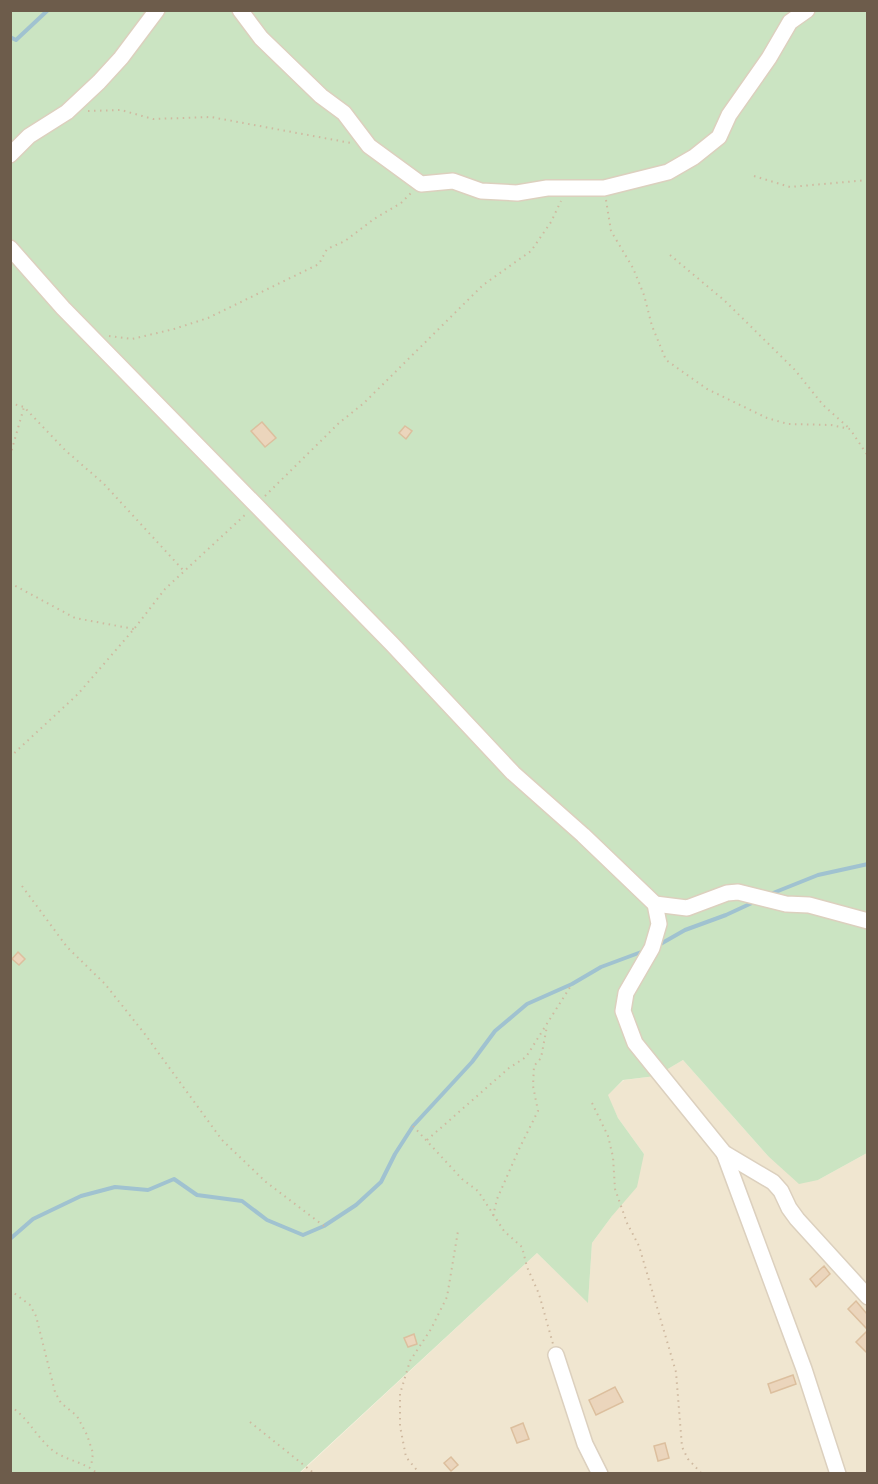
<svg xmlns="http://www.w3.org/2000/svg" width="878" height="1484" viewBox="0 0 878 1484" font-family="'Fira Sans',sans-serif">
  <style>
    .residential { fill: #f0e6d0 }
    .green { fill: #cbe4c2 }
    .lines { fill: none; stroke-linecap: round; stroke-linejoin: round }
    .stream { stroke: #a0c2d0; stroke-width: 4 }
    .building { fill: #ebd5bc; stroke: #dcbf9e; stroke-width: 1.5 }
    .minor-casing { stroke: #dcd0be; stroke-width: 18 }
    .path { stroke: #cfb9a0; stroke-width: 2; stroke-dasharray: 1.5 4.5; stroke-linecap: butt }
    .minor { stroke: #fff; stroke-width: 15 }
  </style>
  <rect width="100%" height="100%" fill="#f9f3e1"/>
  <path class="residential" d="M683 1060 768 1156 818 1180 867 1153V1473L299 1474 537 1253 588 1302 592 1243 612 1216 644 1154 618 1118 607 1095 624 1080 656 1076Z"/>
  <path class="green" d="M10 11H867V1153L818 1180 799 1184 768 1156 683 1060 656 1076 623 1080 608 1095 618 1118 644 1154 637 1187 612 1216 592 1243 588 1303 537 1253 299 1473H11Z"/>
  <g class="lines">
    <g class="stream">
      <path d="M10 37 16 40 48 10"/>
      <path d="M768 895 818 875 868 864"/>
      <path d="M657 946 685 930 726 915 754 902"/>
      <path d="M10 1239 33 1219 81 1196 115 1187 148 1190 174 1179 197 1195 242 1201 267 1220 303 1235 324 1226 356 1205 381 1182 395 1154 413 1126 472 1062 495 1031 527 1004 572 984 601 967 644 951"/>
    </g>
  </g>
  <g class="building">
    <path d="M262 422 276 438 265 447 251 431Z"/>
    <path d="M405 426 412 431 406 439 399 433Z"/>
    <path d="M18 952 25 959 19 965 12 959Z"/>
    <path d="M824 1266 830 1274 816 1287 810 1279Z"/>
    <path d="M856 1301 867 1314V1329L848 1309Z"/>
    <path d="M867 1331V1353L856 1342Z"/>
    <path d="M414 1334 417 1344 408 1347 404 1338Z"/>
    <path d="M793 1375 796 1384 771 1393 768 1384Z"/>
    <path d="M615 1387 623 1402 596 1415 589 1400Z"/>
    <path d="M523 1423 529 1439 517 1443 511 1428Z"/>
    <path d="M665 1443 669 1458 658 1461 654 1446Z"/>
    <path d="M451 1457 458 1465 451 1471 444 1463Z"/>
  </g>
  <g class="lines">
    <g class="minor-casing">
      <g id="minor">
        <path d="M240 10 261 38 321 96 344 113 369 146 421 184 453 181 481 191 517 193 547 188H604L668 172 694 157 719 137 729 115 769 58 790 22 807 10"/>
        <path d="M10 155 29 136 67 112 99 82 121 58 157 10"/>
        <path d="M10 248 63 308 392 644 513 773 583 835 655 904 659 924 652 948 626 993 623 1011 635 1043 724 1153 773 1182 781 1191 789 1208 797 1219 868 1297"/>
        <path d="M655 904 687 908 727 893 738 892 786 904 809 905 868 921"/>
        <path d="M724 1153 804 1369 838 1474"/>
        <path d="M556 1355 585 1444 600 1474"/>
      </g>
    </g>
    <g class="path">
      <path d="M88 111 121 110 153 119 211 117 351 143"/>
      <path d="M754 176 790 187 868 180"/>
      <path d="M606 200 611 231 633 268 644 295 652 326 666 360 707 389 767 418 788 424 831 425 850 429 868 456"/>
      <path d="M670 255 725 301 795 370 823 405 849 428"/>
      <path d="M109 336 132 339 174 329 208 318 319 264 327 249 345 241 374 219 401 203 412 192"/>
      <path d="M10 403 24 407 65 450 104 484 183 570"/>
      <path d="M10 456 24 407"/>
      <path d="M265 496 339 423 364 403 483 285 531 251 551 222 561 201"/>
      <path d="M10 583 75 618 134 629"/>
      <path d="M10 757 78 694 134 629 165 589 246 514"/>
      <path d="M22 886 67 947 105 984 144 1033 222 1140 266 1182 324 1226"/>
      <path d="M592 1103 608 1136 613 1157 615 1189 627 1223 639 1246 676 1372 682 1447 688 1459 702 1474"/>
      <path d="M413 1126 462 1179 478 1191 504 1231 522 1247 527 1267 539 1294 553 1344"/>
      <path d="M427 1140 509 1068 526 1057 572 984"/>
      <path d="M493 1216 497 1199 520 1147 538 1111 533 1086 534 1066 541 1058 547 1026"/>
      <path d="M10 1290 30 1305 36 1316 55 1392 61 1403 77 1416 87 1435 93 1453 91 1467"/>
      <path d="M10 1406C29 1418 37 1439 55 1452 68 1461 85 1462 98 1474"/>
      <path d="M250 1422 315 1474"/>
      <path d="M420 1474 406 1457 400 1426V1394L410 1361 431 1329 447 1297 458 1231"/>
    </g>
    <use href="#minor" class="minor"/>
  </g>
  <rect width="878" height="1484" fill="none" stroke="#6d5c4b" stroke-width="24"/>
</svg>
